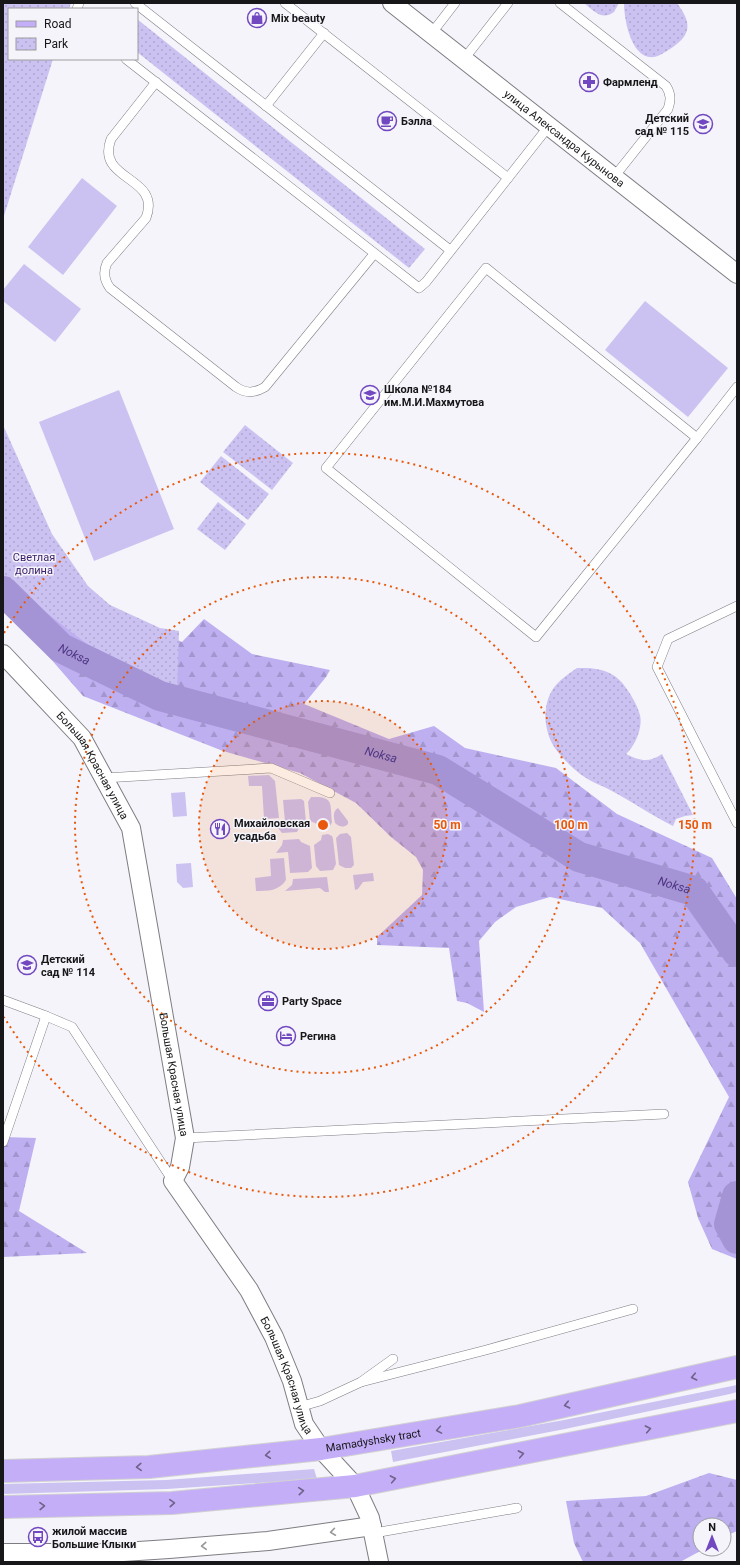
<svg xmlns="http://www.w3.org/2000/svg" width="740" height="1565" viewBox="0 0 740 1565" font-family="Roboto,sans-serif">
  <style>
    .grass { fill: #ccc2f2 }
    .forest { fill: url(#forest-firs) }
    .park { fill: url(#park-dots) }
    .lines { fill: none; stroke-linecap: round; stroke-linejoin: round }
    .river { stroke: #a494d5; stroke-width: 30 }
    .lane-casing { stroke: #7e7d82; stroke-width: 10 }
    .street-casing { stroke: #7e7d82; stroke-width: 20 }
    .primary-casing { stroke: #d1d1d1; stroke-width: 24 }
    .lane { stroke: #fff; stroke-width: 9 }
    .street { stroke: #fff; stroke-width: 18 }
    .primary { stroke: #c4aef8; stroke-width: 22 }
    .oneway { stroke: #6e6288 }
    .oneway2 { stroke: #979798 }
    .ring { fill: none; stroke: #e8590c; stroke-width: 2; stroke-dasharray: 2 4 }
    .labels { text-anchor: middle; stroke-width: 3; stroke-linejoin: round; paint-order: stroke }
    .poi-label { font-size: 11px; font-weight: bold; fill: #171719; stroke: #f5f4fa; text-anchor: start }
    .street-label { font-size: 11px; fill: #171719; stroke: #f5f4fa }
    .park-label { font-size: 11px; fill: #3c226d; stroke: #f5f4fa }
    .water-label { font-size: 12px; font-style: italic; fill: #4e3582; stroke: #f5f4fa }
    .centre { fill: #e8590c; stroke: #f5f4fa; stroke-width: 2 }
    .ring-label { font-size: 12px; text-anchor: middle; font-weight: bold; fill: #e8590c; stroke: #f5f4fa; stroke-width: 3; stroke-linejoin: round; paint-order: stroke }
  </style>
  <defs>
    <pattern id="forest-firs" width="22" height="20" patternUnits="userSpaceOnUse"><rect width="22" height="20" fill="#beaff1"/><path d="M5 1l3.5 6h-7zM16 11l3.5 6h-7z" fill="#a396ce"/></pattern>
    <pattern id="park-dots" width="8" height="8" patternUnits="userSpaceOnUse"><rect width="8" height="8" fill="#ccc2f2"/><path d="M2 2h.1M6 6h.1" fill="none" stroke="#aea6cf" stroke-width="1.8" stroke-linecap="round"/></pattern>
  </defs>
  <rect width="100%" height="100%" fill="#f5f4fa"/>
  <g class="grass">
    <path d="M82 178 117 206 63 275 28 247Z"/>
    <path d="M24 264 81 309 55 342 3 301V290Z"/>
    <path d="M645 301 728 368 688 417 605 350Z"/>
    <path d="M119 390 174 529 94 561 39 422Z"/>
    <path d="M269 775 275 781 279 818 264 819 262 786H249L248 776Z"/>
    <path d="M185 792 187 816 173 817 171 793Z"/>
    <path d="M311 797C334 796 330 803 332 822 330 828 326 828 321 828L315 823 310 821 308 802Z"/>
    <path d="M301 799 304 801 306 822 300 826 297 832 282 833 274 823 285 822 283 800Z"/>
    <path d="M338 808 348 821V824C344 828 339 827 335 823 334 817 332 812 338 808Z"/>
    <path d="M347 833 351 837 354 865 351 868H345L339 865 336 838 340 834Z"/>
    <path d="M328 834 332 836 333 839 336 864 333 870 320 871 316 866 314 845 321 840 322 835Z"/>
    <path d="M299 839 301 842 310 846 312 868 308 872 290 873 288 852 276 853 282 845 283 840Z"/>
    <path d="M284 858 286 880C279 891 268 891 256 891L255 878 271 876 270 859Z"/>
    <path d="M191 863 193 887 183 888 177 882 176 864Z"/>
    <path d="M373 873 374 881 363 882 358 889 355 890 353 875Z"/>
    <path d="M327 877 329 892H325L320 888 285 891 292 885 293 879Z"/>
    <path d="M737 1385V1392L730 1394 565 1429 393 1462 391 1451 564 1420Z"/>
    <path d="M314 1469 317 1479 167 1489 3 1494V1484L166 1480Z"/>
  </g>
  <g class="forest">
    <path d="M3 494 82 597 182 642 204 619 252 654 330 670 326 677 304 704 389 739 434 726 465 748 556 768 617 814 712 858 737 899V1259L712 1249 698 1218 688 1182 729 1097 640 943 602 908 550 897 516 907 495 922 479 941 484 1012 467 1003 457 1001 449 948 377 945V937L422 895 423 870 416 857 391 837 356 803 300 773 223 751 83 696 3 604Z"/>
    <path d="M3 1137 36 1138 19 1211 87 1253 3 1257Z"/>
    <path d="M709 1473 737 1480V1531L724 1537V1525H700V1549H704L680 1562H583L574 1543 566 1501 646 1496Z"/>
  </g>
  <g class="park">
    <path d="M3 3H71L69 9H9V59H53L3 219Z"/>
    <path d="M584 3H619L614 12C602 21 594 11 584 3Z"/>
    <path d="M624 3H677C692 23 692 35 670 49 665 52 660 56 654 57 631 60 624 19 624 3Z"/>
    <path d="M137 19 425 249 409 268 137 52Z"/>
    <path d="M3 425 52 534 88 586 110 605 160 628 179 631 177 696 131 678 3 579Z"/>
    <path d="M245 425 293 463 272 490 223 452Z"/>
    <path d="M221 456 269 494 248 520 200 482Z"/>
    <path d="M218 502 246 524 225 550 197 529Z"/>
    <path d="M577 668C590 668 602 668 613 675 624 681 637 703 640 715 643 728 635 746 626 754 640 761 649 763 662 754L693 815 685 816 676 819 673 826C651 815 631 801 610 790 601 785 591 782 583 776 574 770 558 754 553 745 543 728 542 701 556 685 562 678 570 673 577 668Z"/>
  </g>
  <g class="lines">
    <g class="river">
      <path id="s1" d="M3 591 61 648 160 696 438 770 579 857 694 891 737 952"/>
      <path d="M737 1196 729 1224 737 1239"/>
    </g>
    <g class="lane-casing">
      <g id="lane">
        <path d="M135 3 450 250"/>
        <path d="M285 3 508 178"/>
        <path d="M560 3 666 86C671 94 671 100 668 109L614 177"/>
        <path d="M77 9 79 3"/>
        <path d="M431 34 455 3"/>
        <path d="M126 59 419 288 426 282 549 126"/>
        <path d="M464 59 508 3"/>
        <path d="M156 82 111 139C95 182 162 175 146 218L107 263C103 272 104 280 110 288L236 387C246 394 255 393 265 387L374 254"/>
        <path d="M266 106 324 33"/>
        <path d="M486 268 697 438 536 637 326 468Z"/>
        <path d="M697 438 737 387"/>
        <path d="M737 606 668 639 657 667 737 823"/>
        <path d="M104 778 271 768 330 793"/>
        <path d="M3 1000 46 1016"/>
        <path d="M185 1138 664 1114"/>
        <path d="M3 1142 46 1016 72 1027 173 1181"/>
        <path d="M361 1382 486 1350 633 1309"/>
        <path d="M299 1407 320 1401 361 1382 393 1359"/>
        <path d="M374 1533 517 1508"/>
      </g>
    </g>
    <g class="street-casing">
      <g id="street">
        <path id="s2" d="M392 3 737 274"/>
        <path id="s3" d="M3 654 82 738 131 828 185 1138 180 1167 173 1181 249 1290 274 1337 292 1381 304 1424 321 1449 355 1486 370 1518 379 1562"/>
        <path d="M3 1553H108L169 1549 268 1541 372 1526"/>
      </g>
    </g>
    <g class="primary-casing">
      <g id="primary">
        <path id="s4" d="M3 1471 149 1467 321 1449 520 1416 737 1367"/>
        <path d="M3 1507 172 1503 355 1486 737 1411"/>
      </g>
    </g>
    <use href="#lane" class="lane"/>
    <use href="#street" class="street"/>
    <use href="#primary" class="primary"/>
  </g>
  <defs><path id="oneway-chevron" d="M-2-3.5L2.5 0L-2 3.5" fill="none" stroke-width="1.6" stroke-linecap="round" stroke-linejoin="round"/></defs>
  <g class="oneway">
    <use href="#oneway-chevron" transform="translate(694 1377) rotate(167)"/>
    <use href="#oneway-chevron" transform="translate(567 1405) rotate(167)"/>
    <use href="#oneway-chevron" transform="translate(648 1429) rotate(-11)"/>
    <use href="#oneway-chevron" transform="translate(439 1430) rotate(170)"/>
    <use href="#oneway-chevron" transform="translate(521 1454) rotate(-11)"/>
    <use href="#oneway-chevron" transform="translate(268 1455) rotate(174)"/>
    <use href="#oneway-chevron" transform="translate(139 1467) rotate(177)"/>
    <use href="#oneway-chevron" transform="translate(393 1479) rotate(-11)"/>
    <use href="#oneway-chevron" transform="translate(301 1491) rotate(-5)"/>
    <use href="#oneway-chevron" transform="translate(172 1503) rotate(-4)"/>
    <use href="#oneway-chevron" transform="translate(42 1506) rotate(-2)"/>
  </g>
  <g class="oneway2">
    <use href="#oneway-chevron" transform="translate(333 1532) rotate(172)"/>
    <use href="#oneway-chevron" transform="translate(204 1546) rotate(176)"/>
  </g>
  <circle cx="323" cy="825" r="124" fill="#e8590c" fill-opacity=".12"/>
  <g class="ring">
    <circle cx="323" cy="825" r="124"/>
    <circle cx="323" cy="825" r="248"/>
    <path d="M4 633A372 372 0 1 1 4 1017"/>
  </g>
  <defs>
    <g id="shop-ring" transform="scale(1)"><circle r="9.5" fill="#f5f4fa" stroke="#7148c0" stroke-width="1.5"/><path d="M-5-2.5h2.3a2.7 3.5 0 0 1 5.4 0H5L5.5 6h-11ZM-1.5-2.5h3a1.5 2.3 0 0 0-3 0Z" fill="#7148c0"/></g>
    <g id="pharmacy-ring" transform="scale(1)"><circle r="9.5" fill="#f5f4fa" stroke="#7148c0" stroke-width="1.5"/><path d="M-2-6h4v4h4v4h-4v4h-4v-4h-4v-4h4Z" fill="#7148c0"/></g>
    <g id="cafe-ring" transform="scale(1)"><circle r="9.5" fill="#f5f4fa" stroke="#7148c0" stroke-width="1.5"/><path d="M-5.5-4.5H6V0H3Q3 3.5 0 3.5H-2.5Q-5.5 3.5-5.5 0ZM3-3.2v2h1.7v-2ZM-6 4.5H4V6H-6Z" fill="#7148c0"/></g>
    <g id="school-ring" transform="scale(1)"><circle r="9.5" fill="#f5f4fa" stroke="#7148c0" stroke-width="1.5"/><path d="M0-5L7-2L0 1L-7-2ZM-4 1L0 2.5L4 1V4Q0 6-4 4Z" fill="#7148c0"/></g>
    <g id="restaurant-ring" transform="scale(1)"><circle r="9.5" fill="#f5f4fa" stroke="#7148c0" stroke-width="1.5"/><path d="M-5-6h1v4h1v-4h1v4h1v-4h1v5L-1.5 .5V6h-2V.5L-5-1ZM5-6V6H3V1.5H1.5Q1.5-4 5-6Z" fill="#7148c0"/></g>
    <g id="office-ring" transform="scale(1)"><circle r="9.5" fill="#f5f4fa" stroke="#7148c0" stroke-width="1.5"/><path d="M-6-3h4V-5.5h4V-3h4V5H-6ZM-1-4.5V-3h2v-1.5ZM-6 0V1H6V0Z" fill="#7148c0"/></g>
    <g id="hotel-ring" transform="scale(1)"><circle r="9.5" fill="#f5f4fa" stroke="#7148c0" stroke-width="1.5"/><path d="M-6-4.5h1.5V1H6V5H4.5V3h-9V5H-6ZM-4 0a1.8 1.8 0 1 1 3.6 0ZM.5 0V-2.5h3Q6-2.5 6 0Z" fill="#7148c0"/></g>
    <g id="bus-ring" transform="scale(1)"><circle r="9.5" fill="#f5f4fa" stroke="#7148c0" stroke-width="1.5"/><path d="M-5-6H5V4H4V6H2V4H-2V6H-4V4H-5ZM-3.5-4V0h7V-4ZM-3.5 1.2v1.5H-2V1.2ZM2 1.2v1.5H3.5V1.2Z" fill="#7148c0"/></g>
  </defs>
  <g fill-rule="evenodd">
    <use href="#shop-ring" x="257" y="18"/>
    <use href="#pharmacy-ring" x="589" y="82"/>
    <use href="#cafe-ring" x="387" y="121"/>
    <use href="#school-ring" x="703" y="124"/>
    <use href="#school-ring" x="370" y="395"/>
    <use href="#restaurant-ring" x="220" y="829"/>
    <use href="#school-ring" x="27" y="965"/>
    <use href="#office-ring" x="268" y="1001"/>
    <use href="#hotel-ring" x="286" y="1036"/>
    <use href="#bus-ring" x="38" y="1537"/>
  </g>
  <g class="labels">
    <g class="poi-label">
      <text x="271" y="22">Mix beauty</text>
      <text x="603" y="86">Фармленд</text>
      <text x="689" y="122" text-anchor="end">Детский<tspan x="689" dy="13">сад № 115</tspan></text>
      <text x="401" y="125">Бэлла</text>
      <text x="384" y="393">Школа №184<tspan x="384" dy="13">им.М.И.Махмутова</tspan></text>
      <text x="234" y="827">Михайловская<tspan x="234" dy="13">усадьба</tspan></text>
      <text x="41" y="963">Детский<tspan x="41" dy="13">сад № 114</tspan></text>
      <text x="282" y="1005">Party Space</text>
      <text x="300" y="1040">Регина</text>
      <text x="52" y="1535">жилой массив<tspan x="52" dy="13">Большие Клыки</tspan></text>
    </g>
    <g class="street-label">
      <text dy="4" stroke="none"><textPath href="#s2" startOffset="219">улица Александра Курынова</textPath></text>
      <text dy="4" stroke="none"><textPath href="#s3" startOffset="144">Большая Красная улица</textPath></text>
      <text dy="4" stroke="none"><textPath href="#s3" startOffset="468">Большая Красная улица</textPath></text>
      <text dy="4" stroke="none"><textPath href="#s3" startOffset="804">Большая Красная улица</textPath></text>
      <text dy="4" stroke="none"><textPath href="#s4" startOffset="372">Mamadyshsky tract</textPath></text>
    </g>
    <g class="park-label">
      <text x="34" y="561">Светлая<tspan x="34" dy="13">долина</tspan></text>
    </g>
    <g class="water-label">
      <text dy="4" stroke="none"><textPath href="#s1" startOffset="96">Noksa</textPath></text>
      <text dy="4" stroke="none"><textPath href="#s1" startOffset="420">Noksa</textPath></text>
      <text dy="4" stroke="none"><textPath href="#s1" startOffset="744">Noksa</textPath></text>
    </g>
  </g>
  <circle cx="323" cy="825" r="6" class="centre"/>
  <g class="ring-label">
    <text x="447" y="829">50 m</text>
    <text x="571" y="829">100 m</text>
    <text x="695" y="829">150 m</text>
  </g>
  <rect width="740" height="1565" fill="none" stroke="#171719" stroke-width="8"/>
  <rect x="8" y="8" width="130" height="52" fill="#f5f4fa" stroke="#9c9ca0"/>
  <rect x="16" y="21" width="20" height="6" fill="#c4aef8" stroke="#9c9ca0"/>
  <text x="44" y="28" font-size="12" fill="#171719">Road</text>
  <rect x="16" y="38" width="20" height="12" fill="url(#park-dots)" stroke="#9c9ca0"/>
  <text x="44" y="48" font-size="12" fill="#171719">Park</text>
  <g transform="translate(712 1537)"><circle r="19" fill="#f5f4fa" stroke="#9c9ca0"/>
  <path d="M0-3L7 15L0 10L-7 15Z" fill="#7148c0"/>
  <text y="-6" font-size="11" font-weight="bold" text-anchor="middle" fill="#171719">N</text>
  </g>
</svg>
